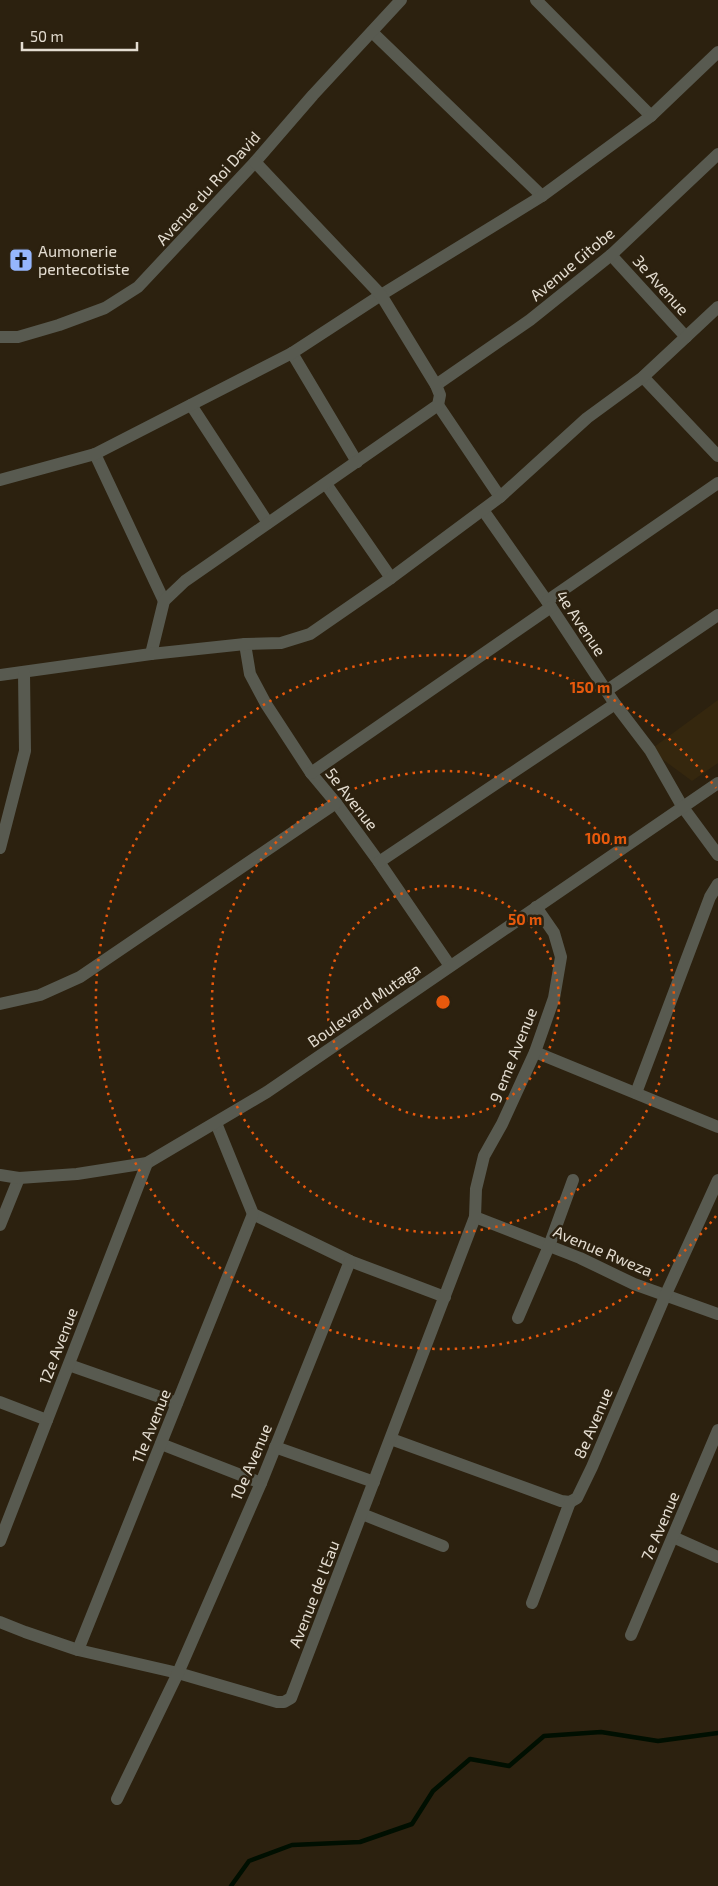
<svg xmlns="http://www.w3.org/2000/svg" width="718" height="1886" viewBox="0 0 718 1886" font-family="'Exo 2',sans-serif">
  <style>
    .built { fill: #35270e }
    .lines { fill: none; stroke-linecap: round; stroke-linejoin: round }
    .stream { stroke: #000f01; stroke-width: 4.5 }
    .minor { stroke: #585a50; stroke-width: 12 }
    .tertiary { stroke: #585a50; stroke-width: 12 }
    .ring { fill: none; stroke: #e8590c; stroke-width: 2.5; stroke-dasharray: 2.5 5 }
    .labels { text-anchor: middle; stroke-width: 5; stroke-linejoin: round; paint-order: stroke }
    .street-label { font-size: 16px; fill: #e4ddd1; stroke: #2c210f }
    .poi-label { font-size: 16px; fill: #e4ddd1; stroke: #2c210f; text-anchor: start }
    .centre { fill: #e8590c; stroke: #2c210f; stroke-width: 2.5 }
    .ring-label { font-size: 15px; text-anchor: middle; font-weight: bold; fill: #e8590c; stroke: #2c210f; stroke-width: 5; stroke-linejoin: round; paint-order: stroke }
  </style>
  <rect width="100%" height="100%" fill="#2c210f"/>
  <path class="built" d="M718 700V763L692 781 650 750Z"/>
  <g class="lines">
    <path class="stream" d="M231 1886 249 1861 292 1845 360 1842 412 1824 433 1791 470 1759 509 1766 544 1736 601 1732 658 1741 718 1733"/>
    <g class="minor">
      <path d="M536 0 651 116"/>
      <path d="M372 32 542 196"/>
      <path d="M611 255 686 337"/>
      <path d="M0 337H18L59 325 105 308 138 287 255 162 313 95 401 0"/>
      <path d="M292 353 357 462"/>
      <path d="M643 377 718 456"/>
      <path d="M436 385 530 320 611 255 718 154"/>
      <path d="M191 405 268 523"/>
      <path d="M438 405 500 497"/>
      <path d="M95 454 164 601"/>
      <path d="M0 480 95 454 292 353 381 295 542 196 651 116 718 52"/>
      <path d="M326 484 391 578"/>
      <path d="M483 510 551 607 615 704 650 750 682 806 718 855"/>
      <path d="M547 601 718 483"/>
      <path d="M245 644 250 674 266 704 311 773 336 803 379 862 450 966"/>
      <path d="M151 654 164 601 185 581 438 405 440 395 436 385 381 295 255 162"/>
      <path d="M0 675 151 654 245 644 281 643 310 634 391 578 500 497 587 418 643 377 718 307"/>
      <path d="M606 691 718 615"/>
      <path d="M311 773 551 607"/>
      <path d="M0 848 25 751 24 673"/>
      <path d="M379 862 615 704"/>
      <path d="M0 1004 40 995 80 977 336 803"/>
      <path d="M535 1052 718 1127"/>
      <path d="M636 1093 710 897 718 884"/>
      <path d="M216 1123 253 1214 350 1261 445 1297"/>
      <path d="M475 1217 580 1258 634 1284 718 1314"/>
      <path d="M0 1225 19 1178"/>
      <path d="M518 1318 549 1246 573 1180"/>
      <path d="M69 1365 177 1403"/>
      <path d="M0 1402 47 1420"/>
      <path d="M391 1439 561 1501 570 1502 577 1498 592 1467 666 1294 718 1180"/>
      <path d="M161 1444 261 1483"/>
      <path d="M275 1447 374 1482"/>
      <path d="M362 1514 443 1546"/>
      <path d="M673 1537 718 1557"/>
      <path d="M532 1603 570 1502"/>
      <path d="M0 1622 25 1632 78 1650 178 1673 277 1702H284L291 1698 475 1217 476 1189 484 1156 502 1124 535 1052 554 998 561 957 554 933 536 907"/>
      <path d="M631 1635 718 1430"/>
      <path d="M78 1650 253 1214"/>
      <path d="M117 1799 178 1673 261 1483 350 1261"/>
    </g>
    <g class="tertiary">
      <path d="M0 1175 19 1178 77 1174 147 1163 267 1092 718 783"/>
      <path d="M0 1541 147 1163"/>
    </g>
  </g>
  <g class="ring">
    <circle cx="443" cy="1002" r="116"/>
    <circle cx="443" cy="1002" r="231"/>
    <path d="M716 1216A347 347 0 1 1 716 788"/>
  </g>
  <defs>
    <g id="church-square" transform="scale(1.25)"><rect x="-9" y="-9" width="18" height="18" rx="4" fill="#95b6fd" stroke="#2c210f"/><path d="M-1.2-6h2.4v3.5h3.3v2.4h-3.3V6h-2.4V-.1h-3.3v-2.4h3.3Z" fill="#111"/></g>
  </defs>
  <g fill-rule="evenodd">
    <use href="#church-square" x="21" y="260"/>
  </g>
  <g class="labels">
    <g class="street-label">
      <text transform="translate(208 188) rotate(-48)" y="6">Avenue du Roi David</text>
      <text transform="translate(572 264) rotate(-40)" y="6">Avenue Gitobe</text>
      <text transform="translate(661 285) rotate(48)" y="6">3e Avenue</text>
      <text transform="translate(581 623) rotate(56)" y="6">4e Avenue</text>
      <text transform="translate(352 799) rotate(52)" y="6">5e Avenue</text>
      <text transform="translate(364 1005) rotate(-35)" y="6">Boulevard Mutaga</text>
      <text transform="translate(513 1055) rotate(-68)" y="6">9 eme Avenue</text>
      <text transform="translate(603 1251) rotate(23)" y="6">Avenue Rweza</text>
      <text transform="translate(58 1346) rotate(-69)" y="6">12e Avenue</text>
      <text transform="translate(593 1423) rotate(-67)" y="6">8e Avenue</text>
      <text transform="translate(151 1426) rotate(-68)" y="6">11e Avenue</text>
      <text transform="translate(251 1462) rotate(-67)" y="6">10e Avenue</text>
      <text transform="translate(660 1526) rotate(-67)" y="6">7e Avenue</text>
      <text transform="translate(314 1594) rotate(-69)" y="6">Avenue de l'Eau</text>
    </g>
    <g class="poi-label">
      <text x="38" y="257">Aumonerie<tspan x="38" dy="18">pentecotiste</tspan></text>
    </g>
  </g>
  <circle cx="443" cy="1002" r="8" class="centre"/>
  <g class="ring-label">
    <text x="590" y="693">150 m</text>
    <text x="606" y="844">100 m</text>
    <text x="525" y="925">50 m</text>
  </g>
  <path d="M22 42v8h115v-8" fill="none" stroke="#e4ddd1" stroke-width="2.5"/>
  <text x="30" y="42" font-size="15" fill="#e4ddd1" stroke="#2c210f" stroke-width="4" paint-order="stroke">50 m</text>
</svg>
